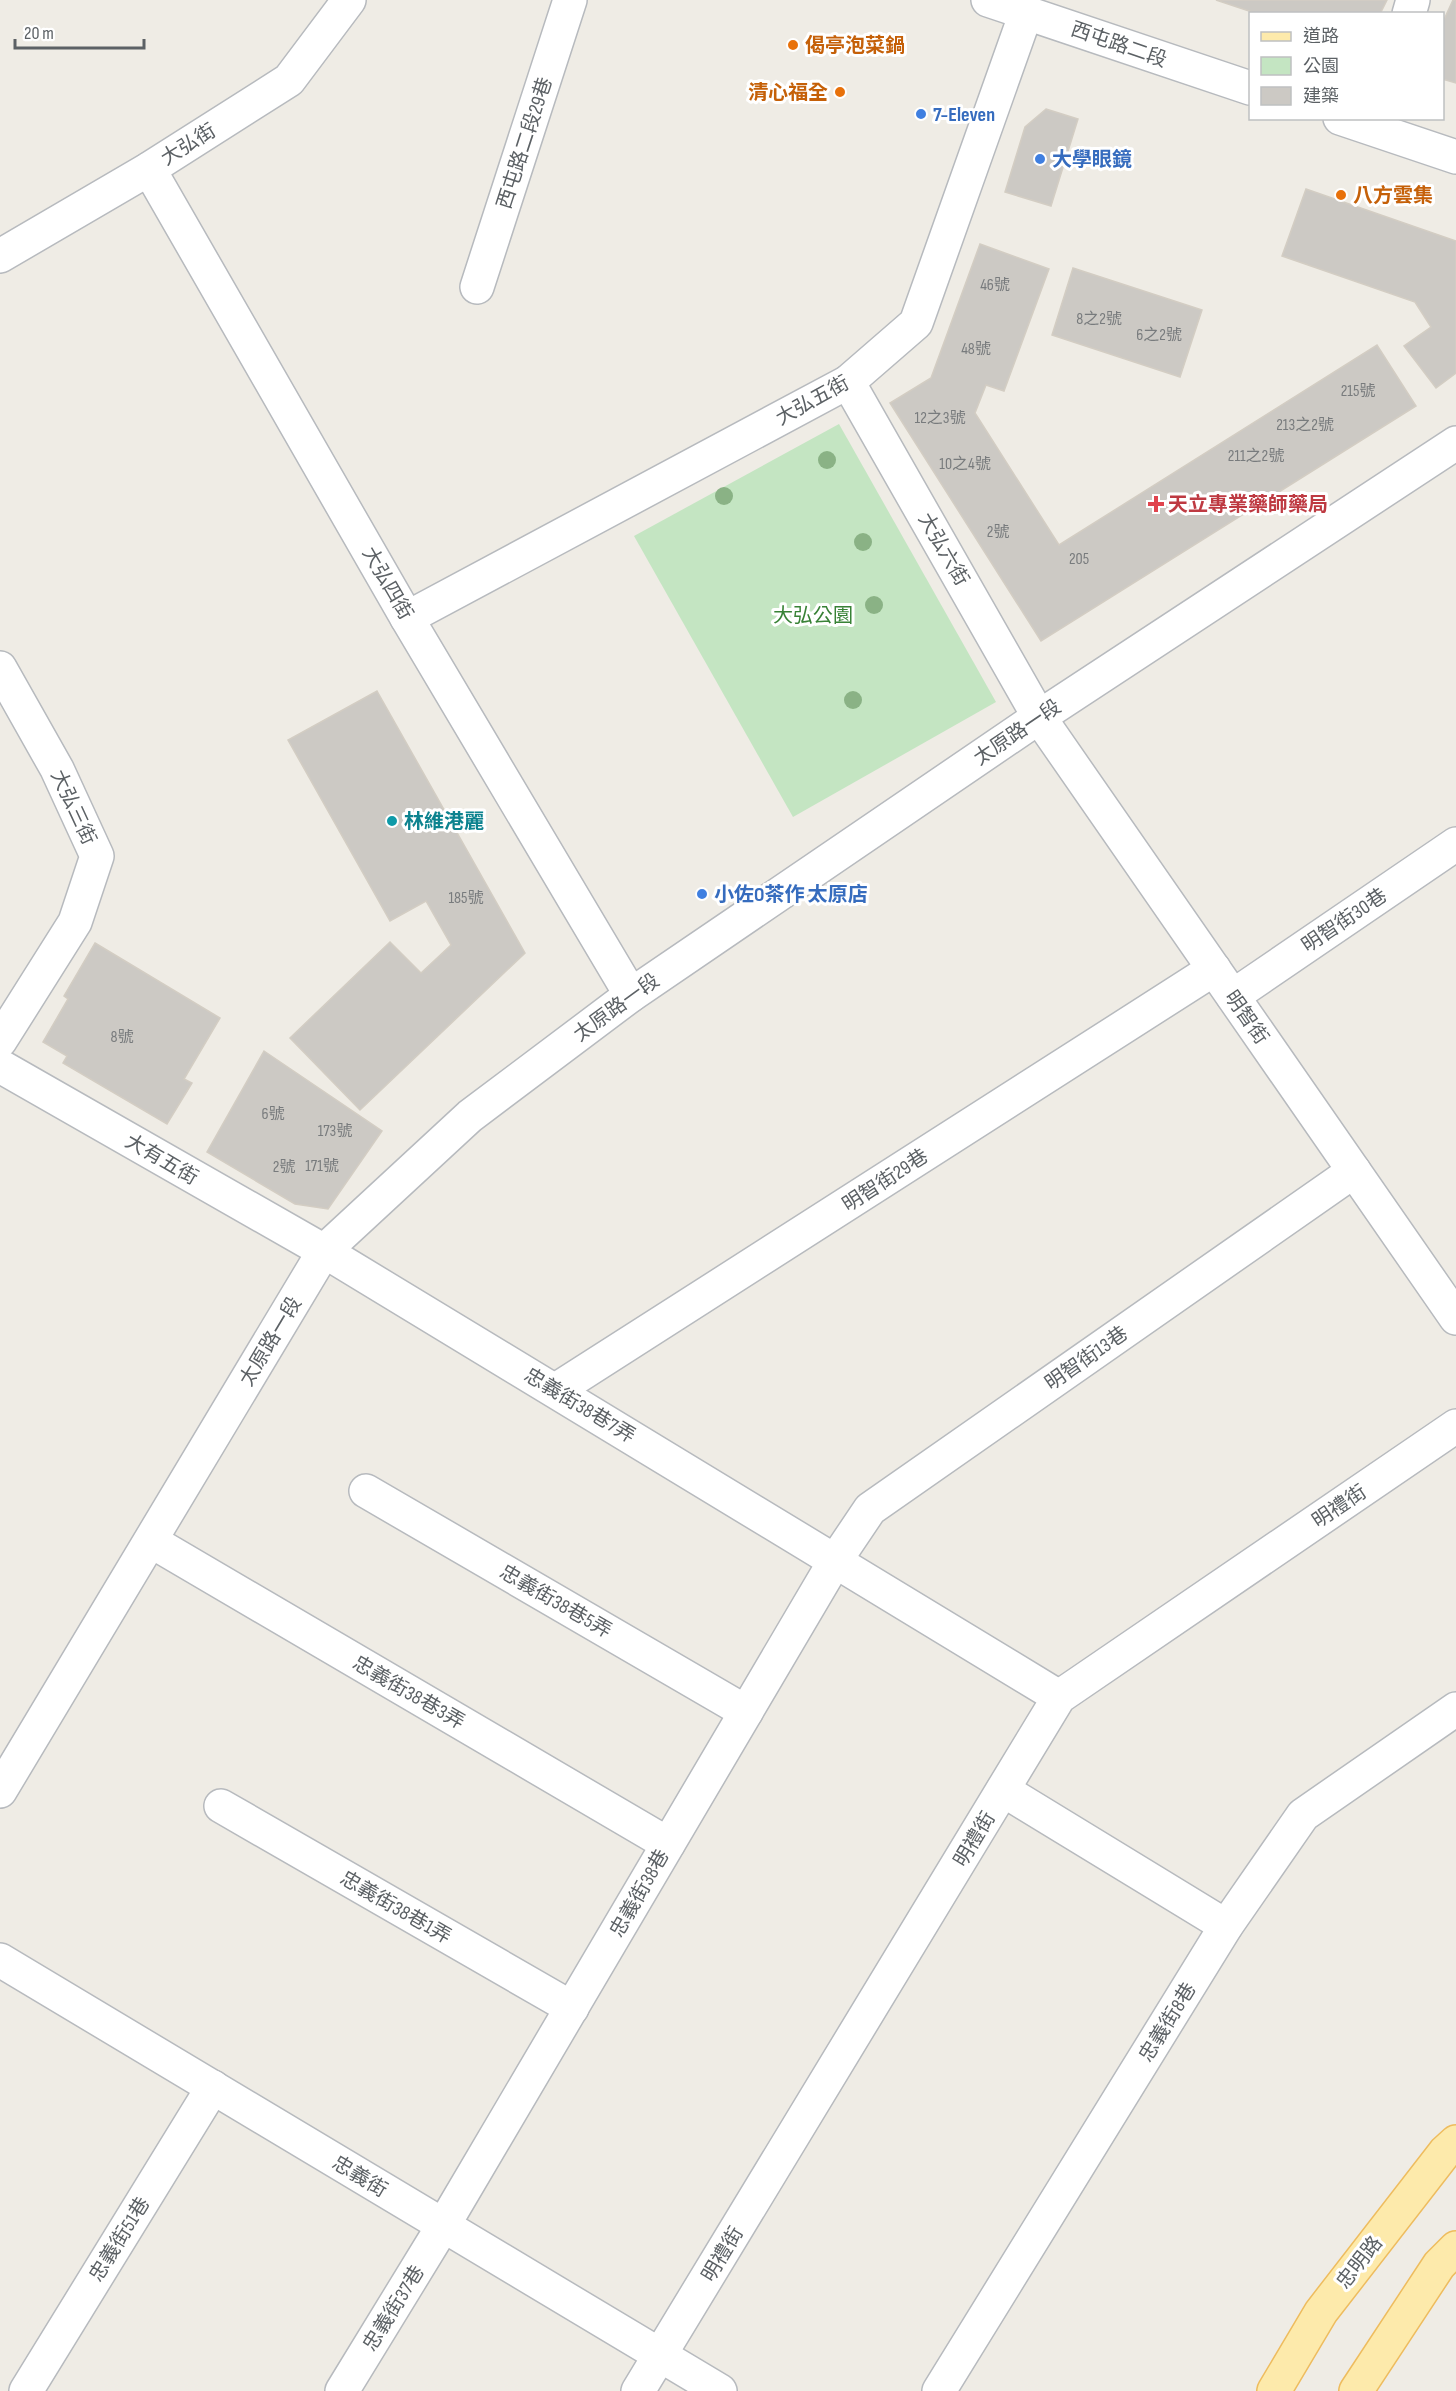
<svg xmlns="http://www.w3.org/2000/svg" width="1456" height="2391" viewBox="0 0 1456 2391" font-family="'Sofia Sans Condensed','Noto Sans TC',sans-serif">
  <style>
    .green { fill: #c4e5c2 }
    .building { fill: #ccc9c4; stroke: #d3cdc3; stroke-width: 1.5 }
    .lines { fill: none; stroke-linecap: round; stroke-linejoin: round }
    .minor-casing { stroke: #b7babe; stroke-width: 36 }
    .major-casing { stroke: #eebc5e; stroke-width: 36 }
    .minor { stroke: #fff; stroke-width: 33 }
    .major { stroke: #fdeaab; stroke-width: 33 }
    .tree { fill: #8ab285 }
    .food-dot { fill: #e8710a; stroke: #fff; stroke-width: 2 }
    .shop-dot { fill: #3f7fe0; stroke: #fff; stroke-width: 2 }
    .health-dot { fill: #e0444e; stroke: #fff; stroke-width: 2 }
    .culture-dot { fill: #0f9aa8; stroke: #fff; stroke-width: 2 }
    .labels { text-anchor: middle; stroke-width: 6; stroke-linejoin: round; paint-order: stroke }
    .number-label { font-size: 16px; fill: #787b7d }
    .street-label { font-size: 20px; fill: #5c6165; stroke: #fff }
    .food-label { font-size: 20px; font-weight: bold; fill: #c56008; stroke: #fff; text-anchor: start }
    .shop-label { font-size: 20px; font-weight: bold; fill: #366cbe; stroke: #fff; text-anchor: start }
    .health-label { font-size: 20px; font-weight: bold; fill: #be3a42; stroke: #fff; text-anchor: start }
    .park-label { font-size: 20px; fill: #388236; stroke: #fff }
    .culture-label { font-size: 20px; font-weight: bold; fill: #0d838f; stroke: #fff; text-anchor: start }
  </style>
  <rect width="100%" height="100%" fill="#efece5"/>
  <path class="green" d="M839 424 996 702 793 817 634 536Z"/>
  <g class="building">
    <path d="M1216 0H1387L1380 14H1258Z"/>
    <path d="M1453 0H1456V83L1442 79V24Z"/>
    <path d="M1046 109 1078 119 1051 206 1005 192 1025 127Z"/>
    <path d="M1306 189 1456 241V373L1436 388 1404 346 1431 327 1415 302 1282 256Z"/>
    <path d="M980 244 1049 269 1004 391 986 385 975 413 1059 545 1377 345 1416 406 1041 641 890 403 931 378Z"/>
    <path d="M1073 268 1202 310 1180 377 1052 335Z"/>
    <path d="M377 691 525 953 360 1110 290 1038 390 942 421 973 451 945 426 901 390 921 288 740Z"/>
    <path d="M95 943 220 1018 184 1079 192 1083 167 1124 63 1063 67 1056 43 1042 68 999 64 996Z"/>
    <path d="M264 1051 382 1131 328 1209 295 1204 207 1152Z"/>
  </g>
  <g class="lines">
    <g class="minor-casing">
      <g id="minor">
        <path d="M988 0 1250 88"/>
        <path d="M1409 14 1413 0"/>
        <path d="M1340 118 1456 157"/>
        <path d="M149 169 407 618 631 995"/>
        <path d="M0 256 149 169 289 80 349 0"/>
        <path d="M477 287 570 0"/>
        <path d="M848 382 1039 717 1456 1318"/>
        <path d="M407 618 848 382 916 323 1026 13"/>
        <path d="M0 668 57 769 97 856 75 922 0 1041"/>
        <path d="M1233 996 1456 844"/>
        <path d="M0 1066 324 1251 1059 1697"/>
        <path d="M556 1390 1214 969"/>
        <path d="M366 1491 746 1712"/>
        <path d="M151 1541 668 1844"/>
        <path d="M1003 1790 1226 1926"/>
        <path d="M0 1791 324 1251 470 1116 631 995 1039 717 1456 443"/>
        <path d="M221 1806 572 2008"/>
        <path d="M0 1960 720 2391"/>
        <path d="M26 2391 213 2087"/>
        <path d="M342 2391 443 2226 835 1561 870 1509 1354 1171"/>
        <path d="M638 2391 1059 1697 1456 1426"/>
        <path d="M939 2391 1226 1926 1303 1815 1456 1709"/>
      </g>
    </g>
    <g class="major-casing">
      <g id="major">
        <path d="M1274 2391 1321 2312 1445 2152 1456 2142"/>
        <path d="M1356 2391 1439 2265 1456 2248"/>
      </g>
    </g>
    <use href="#minor" class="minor"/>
    <use href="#major" class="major"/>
  </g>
  <g class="tree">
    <circle cx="827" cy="460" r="9"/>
    <circle cx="724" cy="496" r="9"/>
    <circle cx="863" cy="542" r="9"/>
    <circle cx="874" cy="605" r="9"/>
    <circle cx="853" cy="700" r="9"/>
  </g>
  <g class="food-dot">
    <circle cx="793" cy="45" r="6"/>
    <circle cx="840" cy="92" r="6"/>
    <circle cx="1341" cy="195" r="6"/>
  </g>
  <g class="shop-dot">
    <circle cx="921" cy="114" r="6"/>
    <circle cx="1040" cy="159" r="6"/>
    <circle cx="702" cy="894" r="6"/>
  </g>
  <path class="health-dot" d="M1153 495h6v6h6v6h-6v6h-6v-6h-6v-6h6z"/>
  <circle class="culture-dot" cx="392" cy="821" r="6"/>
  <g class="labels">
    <g class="number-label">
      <text x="995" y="290">46號</text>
      <text x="1099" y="324">8之2號</text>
      <text x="1159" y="340">6之2號</text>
      <text x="976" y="354">48號</text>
      <text x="1358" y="396">215號</text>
      <text x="940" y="423">12之3號</text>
      <text x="1305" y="430">213之2號</text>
      <text x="1256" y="461">211之2號</text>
      <text x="965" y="469">10之4號</text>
      <text x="998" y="537">2號</text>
      <text x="1079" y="564">205</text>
      <text x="466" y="903">185號</text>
      <text x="122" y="1042">8號</text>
      <text x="273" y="1119">6號</text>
      <text x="335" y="1136">173號</text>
      <text x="322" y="1171">171號</text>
      <text x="284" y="1172">2號</text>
    </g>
    <g class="street-label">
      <text transform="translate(1119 44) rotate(19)" y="7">西屯路二段</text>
      <text transform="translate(524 143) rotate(-72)" y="7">西屯路二段29巷</text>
      <text transform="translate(188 144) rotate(-32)" y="7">大弘街</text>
      <text transform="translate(812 400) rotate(-29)" y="7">大弘五街</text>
      <text transform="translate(944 549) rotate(60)" y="7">大弘六街</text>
      <text transform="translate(388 583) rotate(60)" y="7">大弘四街</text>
      <text transform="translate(1017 732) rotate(-34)" y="7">太原路一段</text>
      <text transform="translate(74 807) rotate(65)" y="7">大弘三街</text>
      <text transform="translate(1344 920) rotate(-34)" y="7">明智街30巷</text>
      <text transform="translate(616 1007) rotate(-36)" y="7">太原路一段</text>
      <text transform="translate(1247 1017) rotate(55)" y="7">明智街</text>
      <text transform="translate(162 1159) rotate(30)" y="7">大有五街</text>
      <text transform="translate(885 1180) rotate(-33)" y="7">明智街29巷</text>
      <text transform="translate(270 1341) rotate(-59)" y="7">太原路一段</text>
      <text transform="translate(1086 1358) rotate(-35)" y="7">明智街13巷</text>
      <text transform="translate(580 1405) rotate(31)" y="7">忠義街38巷7弄</text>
      <text transform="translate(1339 1506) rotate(-34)" y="7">明禮街</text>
      <text transform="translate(556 1601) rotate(30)" y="7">忠義街38巷5弄</text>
      <text transform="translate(409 1692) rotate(30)" y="7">忠義街38巷3弄</text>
      <text transform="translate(974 1839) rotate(-59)" y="7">明禮街</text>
      <text transform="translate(639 1893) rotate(-60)" y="7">忠義街38巷</text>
      <text transform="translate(396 1907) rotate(30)" y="7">忠義街38巷1弄</text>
      <text transform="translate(1167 2022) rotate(-58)" y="7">忠義街8巷</text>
      <text transform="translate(360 2176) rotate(31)" y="7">忠義街</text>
      <text transform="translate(119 2239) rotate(-58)" y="7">忠義街51巷</text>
      <text transform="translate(722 2254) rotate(-59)" y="7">明禮街</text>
      <text transform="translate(1359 2262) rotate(-52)" y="7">忠明路</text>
      <text transform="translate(393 2308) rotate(-58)" y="7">忠義街37巷</text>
    </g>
    <g class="food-label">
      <text x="805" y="52">偈亭泡菜鍋</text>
      <text x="828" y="99" text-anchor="end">清心福全</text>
      <text x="1353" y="202">八方雲集</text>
    </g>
    <g class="shop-label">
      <text x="933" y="121">7-Eleven</text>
      <text x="1052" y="166">大學眼鏡</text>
      <text x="714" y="901">小佐O茶作 太原店</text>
    </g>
    <g class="health-label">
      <text x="1168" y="511">天立專業藥師藥局</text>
    </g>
    <g class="park-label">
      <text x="813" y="622">大弘公園</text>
    </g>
    <g class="culture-label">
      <text x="404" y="828">林維港麗</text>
    </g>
  </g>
  <rect x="1249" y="12" width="195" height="108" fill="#ffffff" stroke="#bec0c1" stroke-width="1.5"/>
  <rect x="1261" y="32" width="30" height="9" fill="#fdeaab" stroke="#bec0c1" stroke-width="1.5"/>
  <text x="1303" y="42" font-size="18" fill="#5c6165">道路</text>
  <rect x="1261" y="57" width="30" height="18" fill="#c4e5c2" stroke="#bec0c1" stroke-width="1.5"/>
  <text x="1303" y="72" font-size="18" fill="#5c6165">公園</text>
  <rect x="1261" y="87" width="30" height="18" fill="#ccc9c4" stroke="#bec0c1" stroke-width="1.5"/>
  <text x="1303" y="102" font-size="18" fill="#5c6165">建築</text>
  <path d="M15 39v9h129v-9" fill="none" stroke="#5c6165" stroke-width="3"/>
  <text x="24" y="39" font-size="18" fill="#5c6165" stroke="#ffffff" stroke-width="4.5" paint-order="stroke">20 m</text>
</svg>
